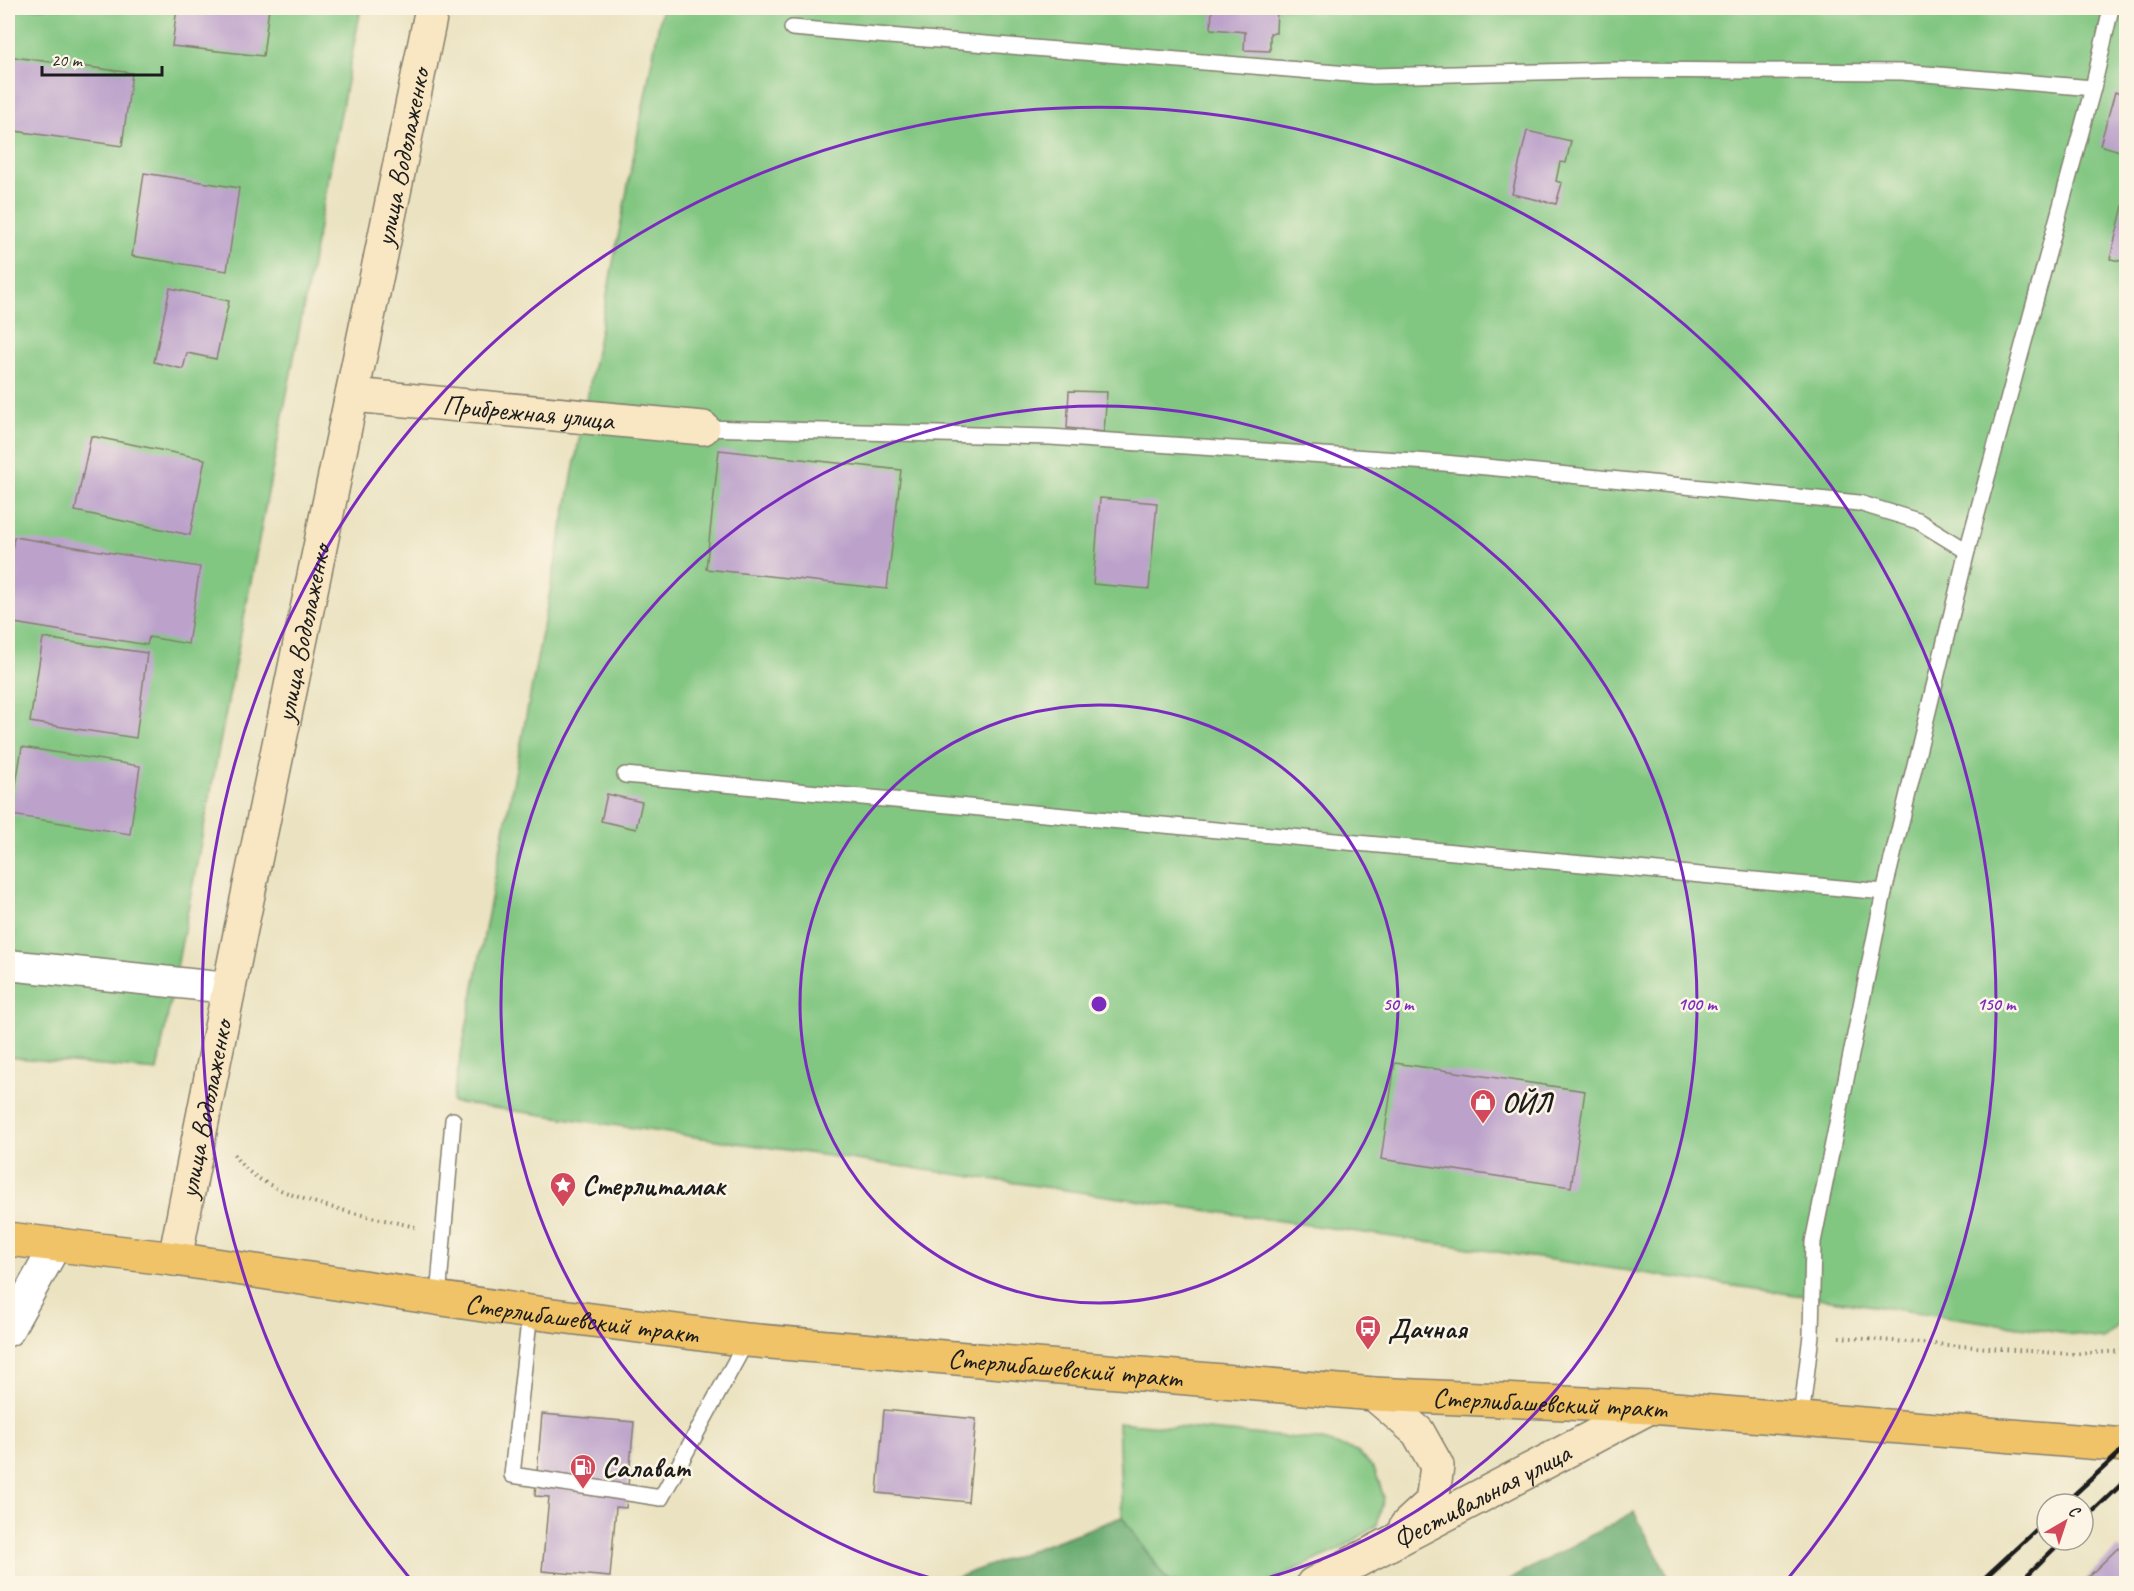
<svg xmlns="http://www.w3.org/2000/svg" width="2134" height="1591" viewBox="0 0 2134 1591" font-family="Caveat,sans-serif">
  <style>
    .green { fill: #81c681; stroke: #4e714e; stroke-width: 1.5 }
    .forest { fill: #68ab6f; stroke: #426446; stroke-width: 1.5 }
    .building { fill: #bca2cb }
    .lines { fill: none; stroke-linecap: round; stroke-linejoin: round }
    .lane-casing { stroke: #837f6e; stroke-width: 18 }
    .street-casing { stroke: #837f6e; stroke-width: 33 }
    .secondary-casing { stroke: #837f6e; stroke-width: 36 }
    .primary-casing { stroke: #837f6e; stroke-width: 36 }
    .path { stroke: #837f6e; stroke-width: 4; stroke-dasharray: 1.5 4.5; stroke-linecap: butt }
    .lane { stroke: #fff; stroke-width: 15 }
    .street { stroke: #fff; stroke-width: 30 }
    .secondary { stroke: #f9e7c3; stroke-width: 33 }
    .primary { stroke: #f0c369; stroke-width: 33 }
    .rail { stroke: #1c1c1c; stroke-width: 4.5 }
    .ring { fill: none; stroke: #7b2cbf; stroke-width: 3 }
    .labels { text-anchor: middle; stroke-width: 5; stroke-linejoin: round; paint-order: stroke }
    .street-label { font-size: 28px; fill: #1c1c1c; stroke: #fcf5e5 }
    .poi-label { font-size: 28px; font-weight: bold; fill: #1c1c1c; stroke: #fcf5e5; text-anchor: start }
    .centre { fill: #7b2cbf; stroke: #fcf5e5; stroke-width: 3 }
    .ring-label { font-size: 18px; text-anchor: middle; font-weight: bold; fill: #7b2cbf; stroke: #fcf5e5; stroke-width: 5; stroke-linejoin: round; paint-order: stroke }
  </style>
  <rect width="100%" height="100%" fill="#fcf5e5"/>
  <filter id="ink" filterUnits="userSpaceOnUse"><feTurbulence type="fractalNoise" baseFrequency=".0167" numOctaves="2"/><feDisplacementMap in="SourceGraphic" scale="12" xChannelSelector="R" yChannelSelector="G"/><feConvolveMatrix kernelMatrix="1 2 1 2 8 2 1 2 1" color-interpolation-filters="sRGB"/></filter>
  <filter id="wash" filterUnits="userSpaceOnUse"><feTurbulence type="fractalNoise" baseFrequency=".008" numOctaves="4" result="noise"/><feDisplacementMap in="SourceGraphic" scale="24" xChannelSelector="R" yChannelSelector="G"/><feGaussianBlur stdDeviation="1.35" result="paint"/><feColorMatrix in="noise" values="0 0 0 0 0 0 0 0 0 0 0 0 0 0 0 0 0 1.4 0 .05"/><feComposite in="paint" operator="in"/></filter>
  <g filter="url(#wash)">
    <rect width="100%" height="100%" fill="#eae2c0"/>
    <g class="green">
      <path d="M8 8H361L157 1071 8 1057Z"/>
      <path d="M662 8H2126V1318L2103 1339 452 1102Z"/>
      <path d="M1118 1422 1319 1440 1357 1451 1375 1470 1384 1498 1377 1525 1340 1549 1267 1583H1169L1122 1517Z"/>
    </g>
    <g class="forest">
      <path d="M1634 1512 1672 1583H1502H1503Z"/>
      <path d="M1122 1517 1169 1583H941Z"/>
    </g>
    <g id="blocks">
      <g class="building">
        <path d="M177 8H269L263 56 172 46Z"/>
        <path d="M1212 8H1277L1276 33H1270V51L1244 50 1245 32 1211 29Z"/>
        <path d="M14 57 132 73 122 146 8 130V102Z"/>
        <path d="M2115 92 2126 96V153L2100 145Z"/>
        <path d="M1527 131 1571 141 1566 163 1560 162 1556 181 1562 183 1556 204 1512 194Z"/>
        <path d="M144 173 239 188 227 271 132 256Z"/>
        <path d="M2123 206H2126V262L2110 259Z"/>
        <path d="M170 288 229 301 216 359 187 353 183 369 154 362Z"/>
        <path d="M1069 391 1107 392 1104 432 1067 428Z"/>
        <path d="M91 436 205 459 190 535 75 511Z"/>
        <path d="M719 450 901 470 887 589 706 569Z"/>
        <path d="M1100 498 1157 503 1149 589 1093 584Z"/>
        <path d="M14 537 200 567 188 644 149 637 147 645 8 622V580Z"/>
        <path d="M43 638 147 653 136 738 30 722Z"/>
        <path d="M22 747 140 766 130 834 11 815Z"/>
        <path d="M607 794 642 802 636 829 601 821Z"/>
        <path d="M1395 1063 1585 1091 1571 1187 1381 1159Z"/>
        <path d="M884 1410 976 1419 968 1502 877 1493Z"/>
        <path d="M542 1414 634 1422 626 1508 616 1507 610 1577 542 1571 549 1497 535 1496Z"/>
        <path d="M2118 1548 2126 1555V1584H2087L2084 1581Z"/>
      </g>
    </g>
  </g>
  <g filter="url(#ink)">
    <use href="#blocks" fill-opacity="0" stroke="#837f6e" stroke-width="1.5"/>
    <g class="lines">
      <g class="lane-casing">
        <g id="lane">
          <path d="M792 28 1373 76 1618 70 1902 72 2093 88"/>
          <path d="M703 428 1050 437 1444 463 1859 503 1918 521 1967 551"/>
          <path d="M625 775 1884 892"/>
          <path d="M438 1298 453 1120"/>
          <path d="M530 1312 512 1475 661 1498 747 1340"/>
          <path d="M1801 1419 1811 1335 1813 1242 1884 892 1967 551 2093 88 2111 8"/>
        </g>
      </g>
      <g class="street-casing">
        <g id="street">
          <path d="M8 965 228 988"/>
          <path d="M8 1331 57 1243"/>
        </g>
      </g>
      <g class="secondary-casing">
        <g id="secondary">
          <path id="s1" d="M353 395 703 428"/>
          <path id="s2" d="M175 1259C256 841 347 425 432 8"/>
          <path d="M1374 1394 1418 1432 1437 1466 1432 1502 1406 1526"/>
          <path id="s3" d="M1313 1584 1650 1407"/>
        </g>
      </g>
      <g class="primary-casing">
        <g id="primary">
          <path id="s4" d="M8 1239 175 1259 530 1312 747 1340 1374 1394 1650 1407 2126 1445"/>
        </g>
      </g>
      <g class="path">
        <path d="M234 1154C258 1199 368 1215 415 1227"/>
        <path d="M1839 1337 2070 1354 2126 1351"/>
      </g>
      <use href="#lane" class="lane"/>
      <use href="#street" class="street"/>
      <use href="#secondary" class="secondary"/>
      <use href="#primary" class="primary"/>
      <g class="rail">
        <path d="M2064 1504 2126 1447"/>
        <path d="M2083 1521 2126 1480"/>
        <path d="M1978 1584 2047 1520"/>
        <path d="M2018 1584 2063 1540"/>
      </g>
    </g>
  </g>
  <g class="ring">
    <circle cx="1099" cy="1004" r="299"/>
    <path d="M949 1583A598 598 0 1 1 1249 1583"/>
    <path d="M412 1581A897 897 0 1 1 1786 1581"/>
  </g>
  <defs>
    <g id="shop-pin" transform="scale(1.35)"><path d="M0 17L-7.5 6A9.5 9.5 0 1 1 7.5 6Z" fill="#d1495b" stroke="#fcf5e5"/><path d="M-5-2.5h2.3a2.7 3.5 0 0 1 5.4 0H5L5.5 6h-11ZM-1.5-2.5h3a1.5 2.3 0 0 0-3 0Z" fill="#fff"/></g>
    <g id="sight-pin" transform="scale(1.35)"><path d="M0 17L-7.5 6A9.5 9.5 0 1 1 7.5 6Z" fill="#d1495b" stroke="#fcf5e5"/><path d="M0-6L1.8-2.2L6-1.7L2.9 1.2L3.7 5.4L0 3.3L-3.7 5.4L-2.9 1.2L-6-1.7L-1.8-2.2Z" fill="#fff"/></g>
    <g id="bus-pin" transform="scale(1.35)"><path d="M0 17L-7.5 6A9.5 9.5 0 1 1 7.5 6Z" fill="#d1495b" stroke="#fcf5e5"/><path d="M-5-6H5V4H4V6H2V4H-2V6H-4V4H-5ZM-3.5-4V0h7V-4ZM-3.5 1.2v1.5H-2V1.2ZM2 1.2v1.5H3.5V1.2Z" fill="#fff"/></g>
    <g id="fuel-pin" transform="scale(1.35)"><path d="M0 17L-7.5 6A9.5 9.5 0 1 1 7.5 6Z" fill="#d1495b" stroke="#fcf5e5"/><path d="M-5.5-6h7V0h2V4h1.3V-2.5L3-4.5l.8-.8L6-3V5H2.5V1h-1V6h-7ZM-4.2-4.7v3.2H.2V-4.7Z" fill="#fff"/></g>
  </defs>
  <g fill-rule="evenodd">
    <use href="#shop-pin" x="1483" y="1102"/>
    <use href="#sight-pin" x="563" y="1185"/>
    <use href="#bus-pin" x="1368" y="1328"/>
    <use href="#fuel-pin" x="583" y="1467"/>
  </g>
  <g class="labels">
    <g class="street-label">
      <text dy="10" stroke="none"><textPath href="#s2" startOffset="1125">улица Водолаженко</textPath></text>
      <text dy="10" stroke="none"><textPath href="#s1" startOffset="176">Прибрежная улица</textPath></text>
      <text dy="10" stroke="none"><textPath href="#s2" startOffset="639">улица Водолаженко</textPath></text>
      <text dy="10" stroke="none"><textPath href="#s2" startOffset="153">улица Водолаженко</textPath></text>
      <text dy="10" stroke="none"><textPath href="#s4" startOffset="579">Стерлибашевский тракт</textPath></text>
      <text dy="10" stroke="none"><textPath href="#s4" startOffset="1065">Стерлибашевский тракт</textPath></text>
      <text dy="10" stroke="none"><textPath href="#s4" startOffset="1551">Стерлибашевский тракт</textPath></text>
      <text dy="10" stroke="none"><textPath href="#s3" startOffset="190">Фестивальная улица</textPath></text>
    </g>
    <g class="poi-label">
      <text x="1502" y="1112">ОЙЛ</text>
      <text x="582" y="1195">Стерлитамак</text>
      <text x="1388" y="1338">Дачная</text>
      <text x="602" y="1477">Салават</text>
    </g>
  </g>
  <circle cx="1099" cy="1004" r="9" class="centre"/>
  <g class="ring-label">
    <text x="1398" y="1010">50 m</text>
    <text x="1697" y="1010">100 m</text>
    <text x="1996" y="1010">150 m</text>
  </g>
  <rect width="2134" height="1591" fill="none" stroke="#fcf5e5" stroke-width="30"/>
  <g transform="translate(2065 1522) rotate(39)"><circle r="28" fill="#fcf5e5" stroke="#a29e95" stroke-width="1.5"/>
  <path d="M0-4.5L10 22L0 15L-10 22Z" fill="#d1495b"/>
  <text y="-9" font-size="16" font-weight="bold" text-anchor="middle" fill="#1c1c1c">С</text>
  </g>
  <path d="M42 66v9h120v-9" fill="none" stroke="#1c1c1c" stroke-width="3"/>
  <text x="51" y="66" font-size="18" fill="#1c1c1c" stroke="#fcf5e5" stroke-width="4.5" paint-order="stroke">20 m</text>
</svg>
